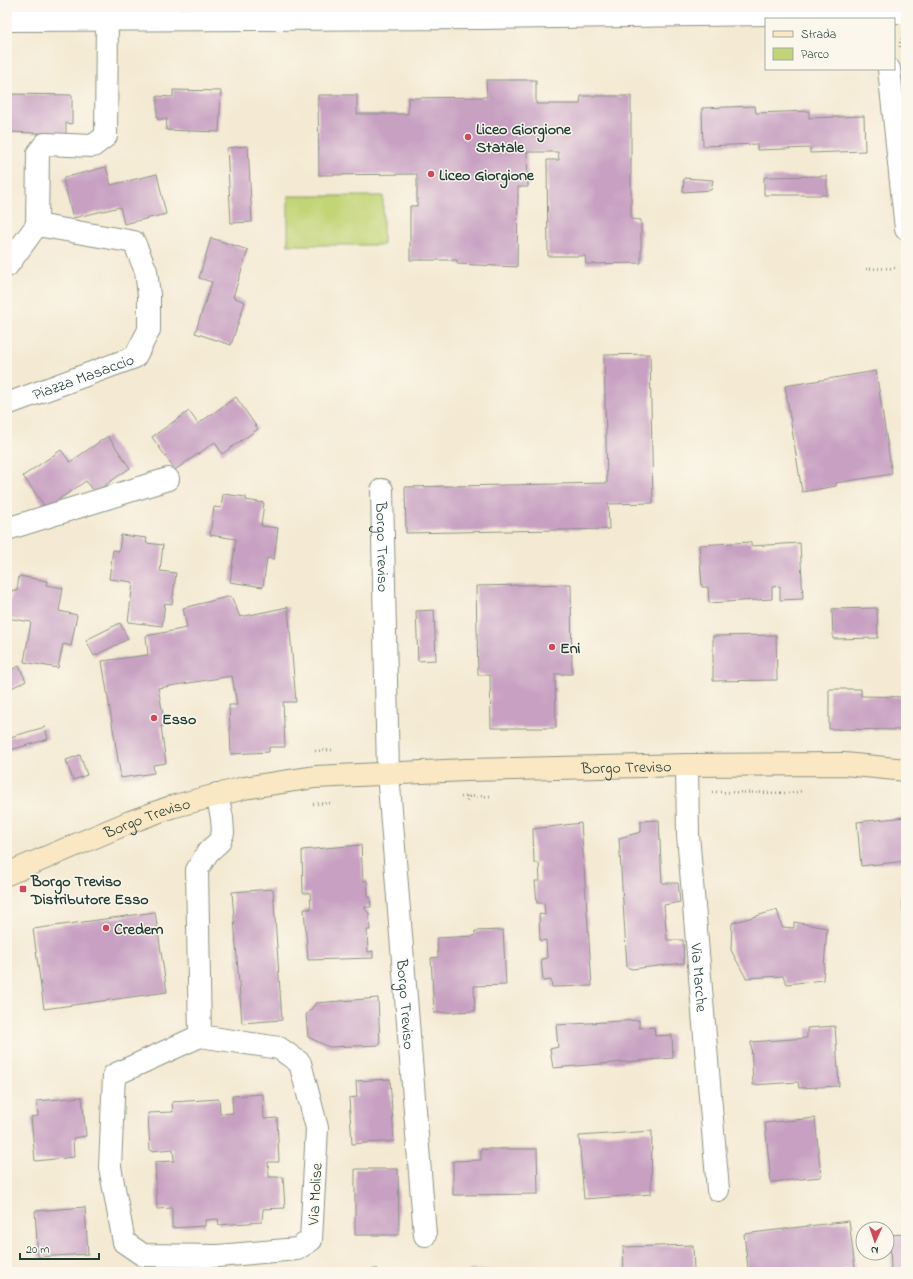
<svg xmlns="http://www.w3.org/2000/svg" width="913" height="1279" viewBox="0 0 913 1279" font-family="'Indie Flower',sans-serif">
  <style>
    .green { fill: #c2d476; stroke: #708855 }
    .building { fill: #c8a1c2 }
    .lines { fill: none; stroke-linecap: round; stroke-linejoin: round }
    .street-casing { stroke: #8a9484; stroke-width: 24 }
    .secondary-casing { stroke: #8a9484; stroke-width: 24 }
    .path { stroke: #8a9484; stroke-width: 2.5; stroke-dasharray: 1 3; stroke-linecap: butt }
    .street { stroke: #fff; stroke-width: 22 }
    .secondary { stroke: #fae7c3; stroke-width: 22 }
    .poi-dot { fill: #d1495b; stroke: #fbf7ec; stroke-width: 1.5 }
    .labels { text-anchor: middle; stroke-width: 3; stroke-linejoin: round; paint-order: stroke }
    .poi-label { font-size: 16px; font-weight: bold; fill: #1f3d34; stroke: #fbf7ec; text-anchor: start }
    .street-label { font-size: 16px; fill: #1f3d34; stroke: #fbf7ec }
  </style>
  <rect width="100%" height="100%" fill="#fbf7ec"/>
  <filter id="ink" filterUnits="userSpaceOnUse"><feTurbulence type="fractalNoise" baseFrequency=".025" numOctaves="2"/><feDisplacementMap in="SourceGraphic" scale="8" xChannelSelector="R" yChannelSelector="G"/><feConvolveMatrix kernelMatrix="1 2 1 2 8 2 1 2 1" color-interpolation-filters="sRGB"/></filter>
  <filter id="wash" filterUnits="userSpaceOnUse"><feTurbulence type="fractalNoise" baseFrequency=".012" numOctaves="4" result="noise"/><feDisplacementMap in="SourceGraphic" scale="16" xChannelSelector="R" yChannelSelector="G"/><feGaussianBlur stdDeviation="0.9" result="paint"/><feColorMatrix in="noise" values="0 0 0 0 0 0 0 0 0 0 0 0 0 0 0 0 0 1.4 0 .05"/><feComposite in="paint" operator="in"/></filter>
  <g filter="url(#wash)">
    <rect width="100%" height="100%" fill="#f4ead3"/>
    <rect class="green" x="288" y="196" width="95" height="49"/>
    <g id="blocks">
      <g class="building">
        <path d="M486 80H536V104H580L581 96H631V219L641 220V263L586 264 585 256H548L547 160H559L558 152H527L528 187H518L517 267 457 264V260H410V206H417V174L319 175 318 95H357V114H408V98L487 97Z"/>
        <path d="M173 90 221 91 219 132 166 130 167 119H157V96L173 97Z"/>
        <path d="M7 94 72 95V124L66 123V134L7 132Z"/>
        <path d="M755 106 756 113 809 111V118L864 116 865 151 810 153V148L757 150V144L703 146 702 108Z"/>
        <path d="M248 146 252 222 231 223 227 148Z"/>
        <path d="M106 167 111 185 157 174 166 214 124 224 120 207 73 218 63 178Z"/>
        <path d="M827 176V195H764V177Z"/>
        <path d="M684 178 713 180 711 190 683 192Z"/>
        <path d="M211 238 248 250 233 297 245 302 231 345 195 333 212 282 199 278Z"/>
        <path d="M650 354 653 503 608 504 609 529 406 533 405 487 607 483 604 355Z"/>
        <path d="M876 371 892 474 836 483V486L802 492 785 386Z"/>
        <path d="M236 397 258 429 222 454 215 442 175 470 152 437 189 411 198 424Z"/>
        <path d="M108 436 130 468 94 493 86 481 46 508 23 476 61 450 70 462Z"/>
        <path d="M223 494 246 497V500L264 503 261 526 278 528 274 559 267 558 263 587 230 582 236 539 210 535 214 507 221 508Z"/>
        <path d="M121 535 147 538 146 543 163 545 160 571 176 573 172 604 165 603 162 626 128 622 133 582 109 579 113 550 119 551Z"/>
        <path d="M751 542V546L800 543 803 599 780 600V586L772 587V599L709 603 708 587H702L699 545Z"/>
        <path d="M19 576 47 581 46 585 63 588 59 611 77 615 71 646 63 644 58 668 24 662 31 622 7 618 12 590 17 591Z"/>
        <path d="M571 584 572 674H555L556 728H491L490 675H478L476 586Z"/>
        <path d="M231 596 240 617 288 607 296 702H283L285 747H269V752L231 754 229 705H237L232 676 158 688 165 725 161 726 166 763 153 765 154 773 121 778 102 661 148 655 146 636 187 628 183 608Z"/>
        <path d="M877 608 878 638 833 639 832 609Z"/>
        <path d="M434 610 436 660 418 661 416 611Z"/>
        <path d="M120 623 128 639 94 656 86 640Z"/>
        <path d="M776 635 777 680 713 681V636Z"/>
        <path d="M19 666 26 681 7 690V672Z"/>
        <path d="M829 689H861V696L906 697V730L829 729Z"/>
        <path d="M45 727 48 739 7 751V738Z"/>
        <path d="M80 755 87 775 73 780 66 760Z"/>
        <path d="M906 817V861L861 866 857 822Z"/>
        <path d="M659 820 662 883H678L680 902 664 905 667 940H683L684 963 632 969 627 967 619 838 641 832V821Z"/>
        <path d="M581 823 592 986 552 987 551 980 543 981 541 959 547 958 546 940 540 941 539 914 545 915 544 903H537L535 881H540L539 863H534L533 829Z"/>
        <path d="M361 845 363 881 367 880 368 897H370L371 907H365V909L369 913 370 930H367L368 952 373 951V958L308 960 304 909H311L310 893H303L302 850Z"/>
        <path d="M273 889 282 1020 242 1023 232 892Z"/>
        <path d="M906 899V926H905L902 900Z"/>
        <path d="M777 910 782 927 794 928V922L827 928 823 980 787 984 783 976 746 978 731 950 732 923Z"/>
        <path d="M155 912 167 992 44 1009 33 929Z"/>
        <path d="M503 930 506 985 474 986 475 1011 434 1013 431 958 438 957 437 938 475 936V931Z"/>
        <path d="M378 998 380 1045 329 1047 308 1037 306 1015 316 1003Z"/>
        <path d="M639 1020V1028L654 1027 655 1036 672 1035 673 1058 553 1068 550 1049 558 1047 556 1025Z"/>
        <path d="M835 1026 839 1086 799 1088 798 1082 753 1085 751 1042 807 1038V1028Z"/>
        <path d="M390 1079 394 1141 352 1144 349 1098 357 1097 356 1081Z"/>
        <path d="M263 1094 264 1119 277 1118 279 1162H268L269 1177H283L285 1208 263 1209 262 1222 219 1225 218 1219 205 1220V1226L172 1228V1208L157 1209 155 1162 174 1161 173 1149 150 1151 148 1113 173 1112 172 1102 219 1099 220 1114 233 1113 232 1096Z"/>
        <path d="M82 1097 86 1136 73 1138 74 1157 35 1161 31 1117 38 1116 37 1101Z"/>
        <path d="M815 1118 821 1177 771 1182 765 1123Z"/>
        <path d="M652 1131 651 1194 584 1199 579 1136Z"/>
        <path d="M481 1149H537L538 1194 453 1195V1161L481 1160Z"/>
        <path d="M355 1169H398L399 1235H355Z"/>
        <path d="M85 1207 88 1254 38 1257 35 1211Z"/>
        <path d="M849 1221 855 1268 826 1272H752V1268H748L744 1234Z"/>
        <path d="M906 1234V1272H891L890 1235Z"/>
        <path d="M693 1245 694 1272H624L623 1247Z"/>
        <path d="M378 1269V1272H337V1271Z"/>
        <path d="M469 1270 507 1271V1272H469Z"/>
      </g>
    </g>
  </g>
  <g filter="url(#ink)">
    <use href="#blocks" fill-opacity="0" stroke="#8a9484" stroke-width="1"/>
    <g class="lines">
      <g class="street-casing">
        <g id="street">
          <path d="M7 20 481 18 906 12"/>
          <path d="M889 69 906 229"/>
          <path d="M7 266 37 225 38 153 45 144 93 146 106 136 107 19"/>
          <path id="s1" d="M7 404 135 357 149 330V295L146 271 134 242 37 225"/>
          <path id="s2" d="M382 490 388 773 425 1235"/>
          <path d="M7 529 168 479"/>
          <path id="s3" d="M687 765 688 835 718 1190"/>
          <path d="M200 1036 279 1048 300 1063 317 1128 311 1240 297 1249 218 1256 143 1255 124 1242 110 1167 114 1075 200 1036 197 870 208 852 219 842 223 833 222 818 217 794"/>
        </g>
      </g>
      <g class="secondary-casing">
        <g id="secondary">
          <path id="s4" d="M7 874 130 822 171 807 244 788 315 777 466 770 687 765 844 764 906 770"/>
        </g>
      </g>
      <g class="path">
        <path d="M900 47V41L905 36"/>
        <path d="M866 269 897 268"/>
        <path d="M315 751 332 750"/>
        <path d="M712 792 791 793 803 791"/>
        <path d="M467 796V803"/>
        <path d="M461 797 492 796"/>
        <path d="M313 804 330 803"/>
      </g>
      <use href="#street" class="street"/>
      <use href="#secondary" class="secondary"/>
    </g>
  </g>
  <g class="poi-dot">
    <circle cx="468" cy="137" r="4"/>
    <circle cx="431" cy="174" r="4"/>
    <circle cx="552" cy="647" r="4"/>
    <circle cx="154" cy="718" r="4"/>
    <rect x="19" y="885" width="8" height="8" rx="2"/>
    <circle cx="106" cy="928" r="4"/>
  </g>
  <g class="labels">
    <g class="poi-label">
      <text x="476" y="134">Liceo Giorgione<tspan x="476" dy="18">Statale</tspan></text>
      <text x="439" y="180">Liceo Giorgione</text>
      <text x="560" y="653">Eni</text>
      <text x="162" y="724">Esso</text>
      <text x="31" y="886">Borgo Treviso<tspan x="31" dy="18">Distributore Esso</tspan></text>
      <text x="114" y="934">Credem</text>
    </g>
    <g class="street-label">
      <text dy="6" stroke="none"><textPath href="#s1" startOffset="81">Piazza Masaccio</textPath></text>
      <text dy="6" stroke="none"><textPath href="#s2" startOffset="57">Borgo Treviso</textPath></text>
      <text dy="6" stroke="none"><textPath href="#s4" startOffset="636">Borgo Treviso</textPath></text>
      <text dy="6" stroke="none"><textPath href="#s4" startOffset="151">Borgo Treviso</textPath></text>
      <text dy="6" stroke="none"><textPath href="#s3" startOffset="213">Via Marche</textPath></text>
      <text dy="6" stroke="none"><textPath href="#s2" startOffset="515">Borgo Treviso</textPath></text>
      <text transform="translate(314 1194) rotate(-87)" y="6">Via Molise</text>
    </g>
  </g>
  <rect width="913" height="1279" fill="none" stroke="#fbf7ec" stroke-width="24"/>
  <rect x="765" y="18" width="130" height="52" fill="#fbf7ec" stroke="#a3ada2"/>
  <rect x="773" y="31" width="20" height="6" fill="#fae7c3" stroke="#a3ada2"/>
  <text x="801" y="38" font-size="12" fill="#1f3d34">Strada</text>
  <rect x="773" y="48" width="20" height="12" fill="#c2d476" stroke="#a3ada2"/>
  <text x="801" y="58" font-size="12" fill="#1f3d34">Parco</text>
  <g transform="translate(875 1241) rotate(183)"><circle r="19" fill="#fbf7ec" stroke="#a3ada2"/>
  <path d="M0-3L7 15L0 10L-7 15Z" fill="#d1495b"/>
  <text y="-6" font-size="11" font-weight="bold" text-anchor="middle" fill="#1f3d34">N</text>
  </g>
  <path d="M20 1253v6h79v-6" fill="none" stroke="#1f3d34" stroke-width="2"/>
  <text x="26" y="1253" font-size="12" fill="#1f3d34" stroke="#fbf7ec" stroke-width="3" paint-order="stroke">20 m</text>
</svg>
